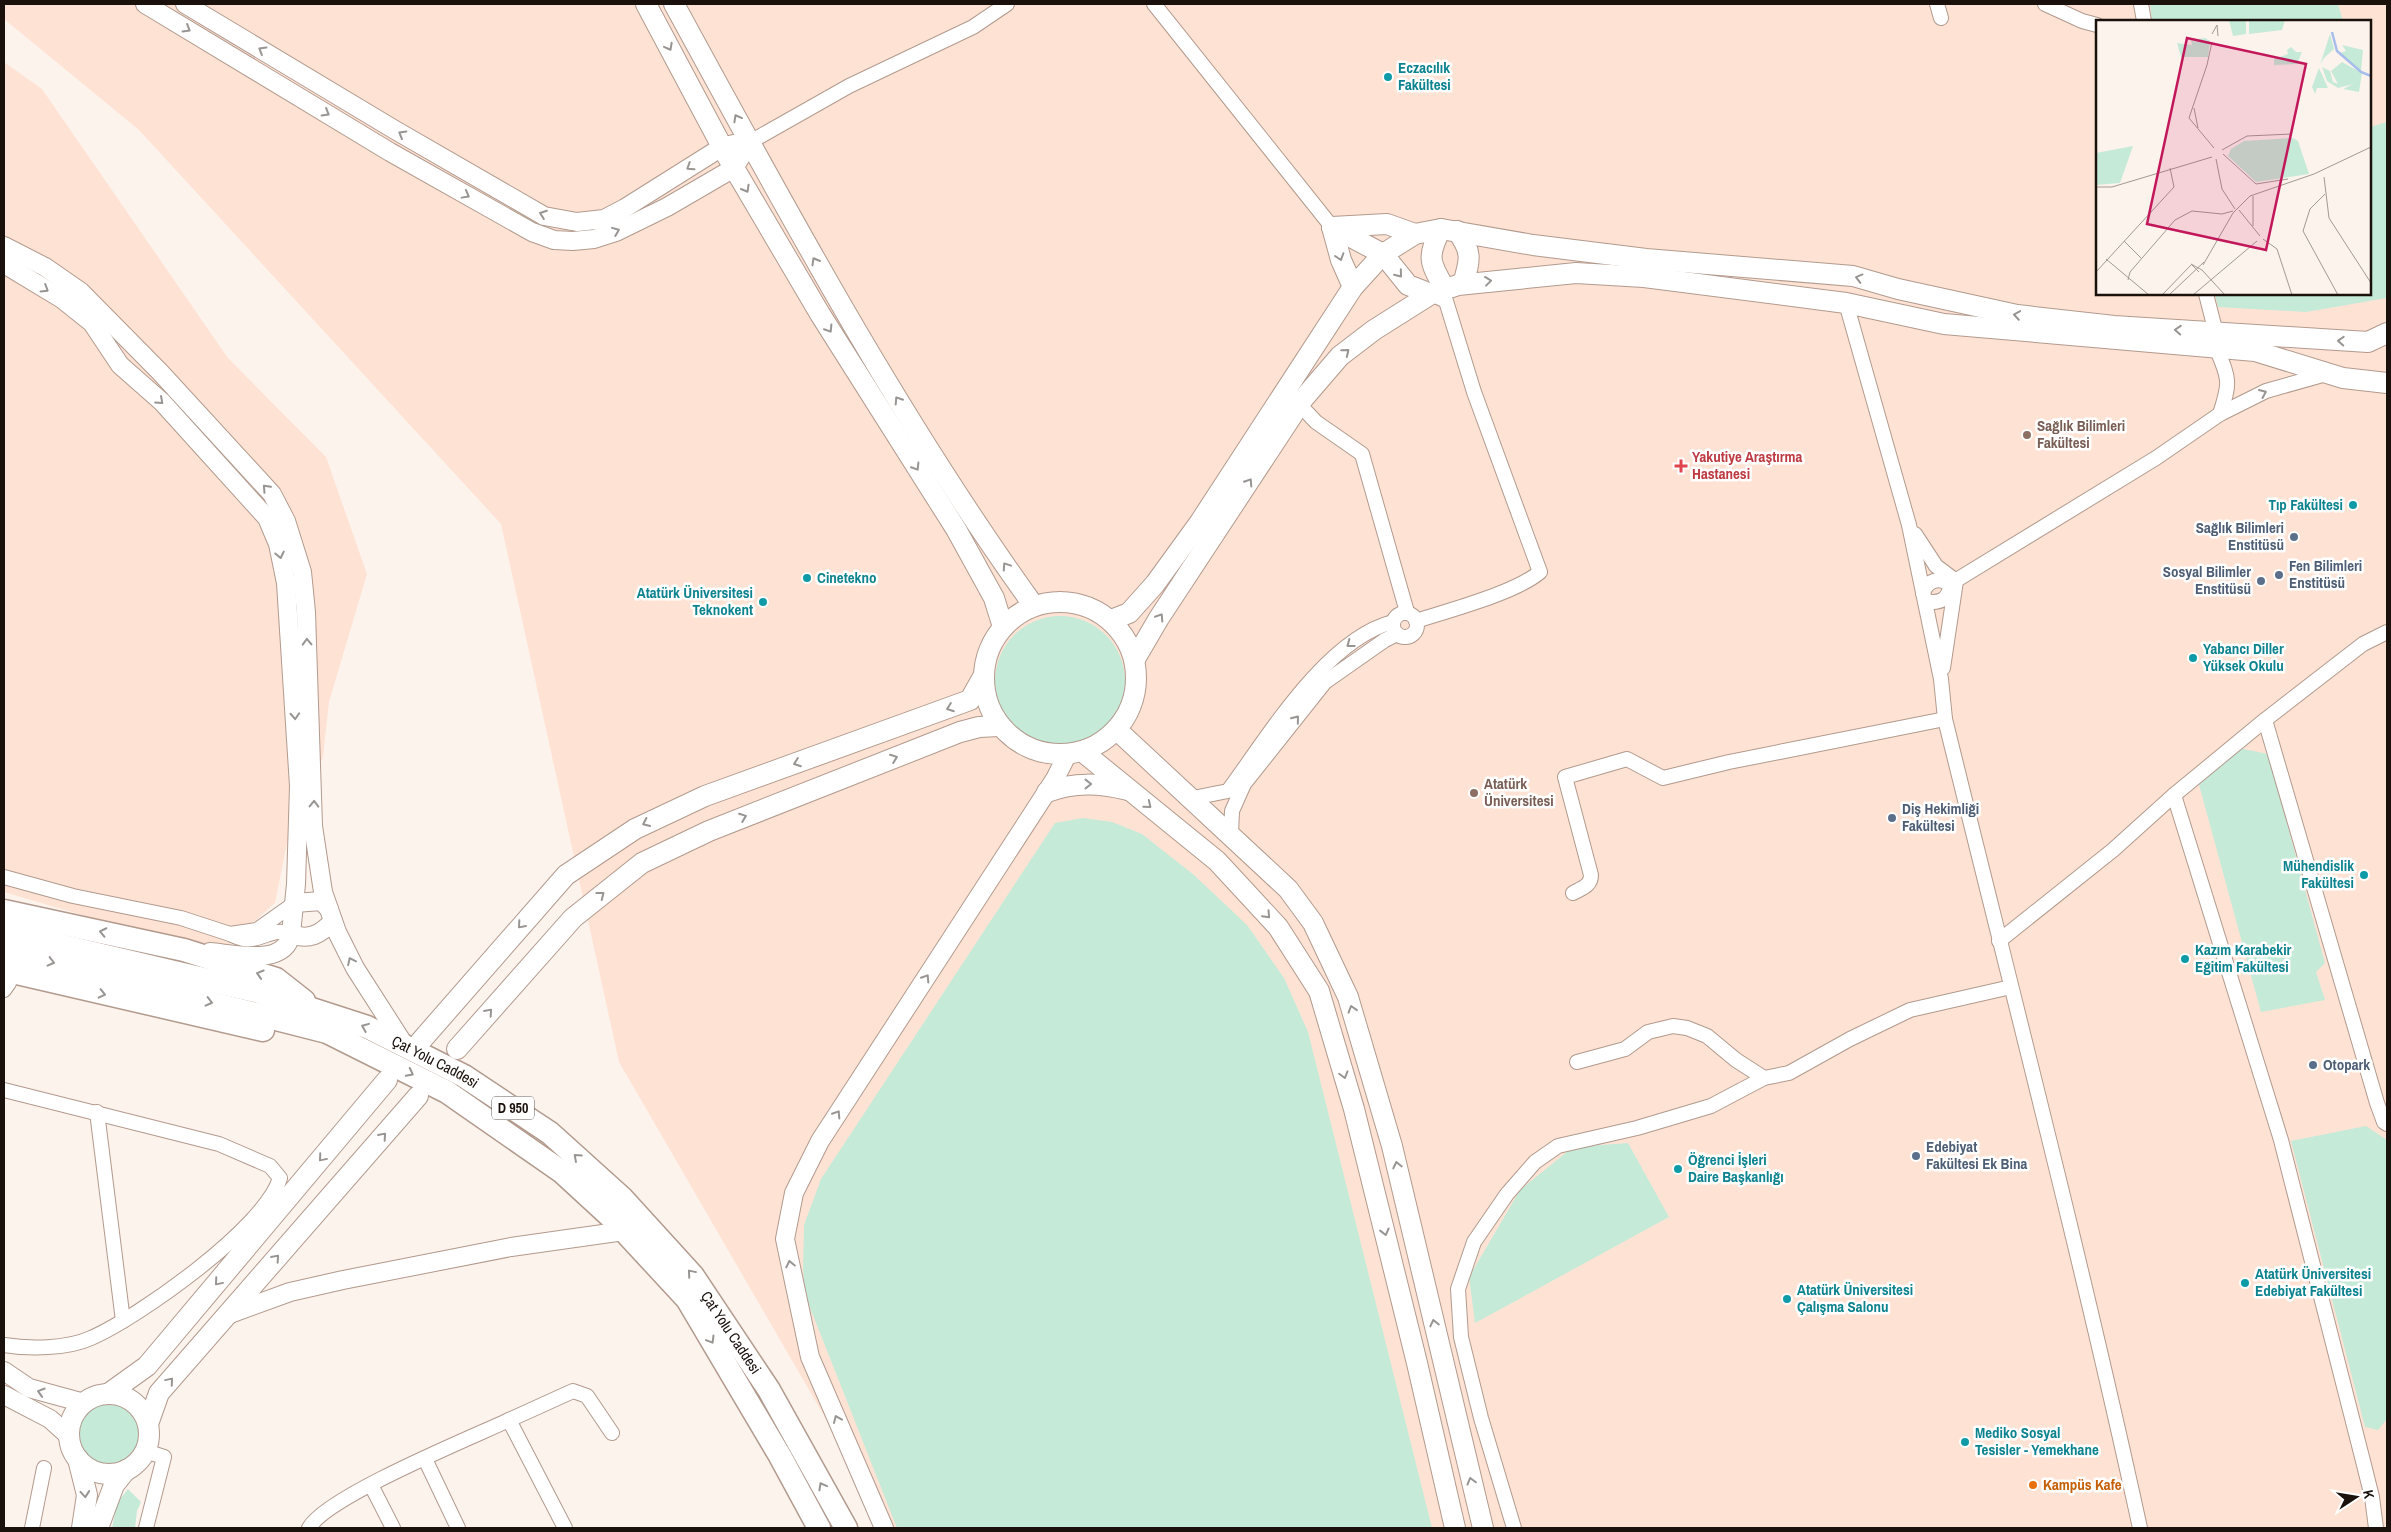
<svg xmlns="http://www.w3.org/2000/svg" width="2391" height="1532" viewBox="0 0 2391 1532" font-family="'Archivo Narrow',sans-serif">
  <style>
    .built { fill: #fee3d5; fill-rule: evenodd }
    .green { fill: #c5ead8 }
    .lines { fill: none; stroke-linecap: round; stroke-linejoin: round }
    .minor-casing { stroke: #b29a8d; stroke-width: 16 }
    .tertiary-casing { stroke: #b29a8d; stroke-width: 20 }
    .secondary-casing { stroke: #b29a8d; stroke-width: 22 }
    .trunk-casing { stroke: #b29a8d; stroke-width: 25 }
    .minor { stroke: #fff; stroke-width: 14 }
    .tertiary { stroke: #fff; stroke-width: 18 }
    .secondary { stroke: #fff; stroke-width: 20 }
    .trunk { stroke: #fff; stroke-width: 22 }
    .oneway { stroke: #989492 }
    .culture-dot { fill: #0f9aa8; stroke: #fff; stroke-width: 2 }
    .education-dot { fill: #8d6e63; stroke: #fff; stroke-width: 2 }
    .health-dot { fill: #e0444e; stroke: #fff; stroke-width: 2 }
    .service-dot { fill: #5c6f8a; stroke: #fff; stroke-width: 2 }
    .food-dot { fill: #e8710a; stroke: #fff; stroke-width: 2 }
    .labels { text-anchor: middle; stroke-width: 5; stroke-linejoin: round; paint-order: stroke }
    .shield { fill: #fff; stroke: #5f5856; stroke-width: 1 }
    .shield-label { font-size: 14px; font-weight: bold; fill: #1a110d }
    .culture-label { font-size: 15px; font-weight: bold; fill: #0d838f; stroke: #fff; text-anchor: start }
    .education-label { font-size: 15px; font-weight: bold; fill: #785e54; stroke: #fff; text-anchor: start }
    .health-label { font-size: 15px; font-weight: bold; fill: #be3a42; stroke: #fff; text-anchor: start }
    .service-label { font-size: 15px; font-weight: bold; fill: #4e5e75; stroke: #fff; text-anchor: start }
    .street-label { font-size: 15px; fill: #1a110d; stroke: #fff }
    .food-label { font-size: 15px; font-weight: bold; fill: #c56008; stroke: #fff; text-anchor: start }
    .inset-river { fill: none; stroke: #a7bdeb; stroke-width: 2.5 }
    .inset-road { fill: none; stroke: #a29993; stroke-width: 1 }
    .view { fill: #c2185b; fill-opacity: 0.15; stroke: #c2185b; stroke-width: 2.5 }
    .inset-edge { fill: none; stroke: #1a110d; stroke-width: 2.5 }
  </style>
  <rect width="100%" height="100%" fill="#fdf3ed"/>
  <g class="built">
    <path d="M4 4H2387V1528H889L619 1062 501 524 139 130 4 19ZM2097 21H2370V294H2097Z"/>
    <path d="M4 62 42 89 228 358 326 457 367 574 329 702 323 757 287 843 275 903 217 955 4 892Z"/>
  </g>
  <g class="green">
    <path d="M2150 4H2338L2343 21H2152Z"/>
    <path d="M2387 122V298L2306 312 2218 307 2215 294H2370V127Z"/>
    <circle cx="1060" cy="681" r="65"/>
    <path d="M2239 748 2268 754 2325 963 2316 972 2325 1000 2261 1012 2198 781Z"/>
    <path d="M1083 818 1112 822 1142 834 1194 875 1247 925 1284 978 1308 1032 1432 1528H897L805 1295 803 1268 804 1225 821 1179 1055 823Z"/>
    <path d="M2366 1126 2387 1140V1419L2378 1430 2365 1427 2291 1141Z"/>
    <path d="M1628 1143 1669 1217 1475 1323 1469 1277 1520 1190 1573 1147Z"/>
    <circle cx="111" cy="1434" r="33"/>
    <path d="M128 1489 141 1502 137 1511 135 1528H112L117 1503Z"/>
  </g>
  <g class="lines">
    <g class="minor-casing">
      <g id="minor">
        <path d="M1154 4 1332 227"/>
        <path d="M1937 4 1941 18"/>
        <path d="M2045 4 2082 21 2097 25"/>
        <path d="M2141 4 2144 21"/>
        <path d="M750 142 849 86 973 27 1007 4"/>
        <path d="M2206 294 2216 333"/>
        <path d="M1846 303 1909 525 1941 679 1945 719C2011 988 2081 1257 2140 1528"/>
        <path d="M2217 350C2230 380 2230 383 2220 414"/>
        <path d="M1299 404 1316 422 1362 454 1407 612"/>
        <path d="M1915 534 1936 566 1956 581 1943 668"/>
        <path d="M1950 584 2156 458 2220 414 2266 391 2326 374"/>
        <path d="M1923 593C1927 580 1939 577 1950 584"/>
        <path d="M1925 601C1939 604 1949 600 1950 585"/>
        <circle cx="1405" cy="625" r="12"/>
        <path d="M1416 621C1450 610 1515 593 1540 572L1474 392 1446 301 1431 294"/>
        <path d="M2265 720 2377 1103 2384 1122 2387 1124"/>
        <path d="M2174 795 2281 1140 2362 1457 2372 1497 2376 1528"/>
        <path d="M1193 798 1228 791C1268 737 1326 639 1393 622"/>
        <path d="M1231 834 1232 811 1244 784 1325 682 1385 640 1397 634"/>
        <path d="M4 877 73 896 181 918 230 934"/>
        <path d="M1573 893C1582 888 1591 886 1591 875L1565 777 1627 759 1663 778 1729 762 1945 719"/>
        <path d="M291 934C276 928 268 936 253 939 245 941 237 937 230 934L257 930 295 903"/>
        <path d="M1999 941 2113 850 2174 795 2265 720 2363 644 2387 632"/>
        <path d="M4 990 9 983 12 972"/>
        <path d="M1577 1062 1625 1049 1648 1032 1673 1026 1687 1028 1707 1036 1736 1060 1764 1078 1789 1073 1850 1039 1910 1010 2011 987"/>
        <path d="M4 1090 219 1144 270 1166 280 1178C266 1227 139 1317 91 1338 67 1349 29 1349 4 1345"/>
        <path d="M97 1112 123 1321"/>
        <path d="M509 1420 573 1391 587 1396 612 1433"/>
        <path d="M145 1451 164 1457 146 1528"/>
        <path d="M425 1459 458 1528"/>
        <path d="M371 1485 393 1528"/>
        <path d="M32 1528 44 1468"/>
        <path d="M309 1528C326 1497 470 1438 509 1420L565 1528"/>
        <path d="M1514 1528 1481 1418 1461 1337 1458 1289 1474 1242 1507 1194 1535 1162 1558 1146 1637 1128 1711 1106 1764 1078"/>
      </g>
    </g>
    <g class="tertiary-casing">
      <g id="tertiary">
        <path d="M145 4 390 152 532 232 554 240 573 241 594 239 616 232 667 207 734 168 750 142"/>
        <path d="M185 4 395 130 544 216 577 222 604 219 625 208 722 147 734 144"/>
        <path d="M4 246 45 267 81 292 160 372 272 494 286 521 302 572 306 612 313 826 323 892 337 932 355 968 405 1046"/>
        <path d="M4 264 62 299 92 323 120 365 162 402 267 518 278 544 286 583 299 786 296 884 291 934C285 967 235 954 210 952"/>
        <path d="M295 903 321 901 329 909"/>
        <path d="M291 934C309 941 321 934 333 921"/>
        <path d="M227 1315 290 1292 343 1280 511 1247 624 1231"/>
        <path d="M4 1371 29 1388 84 1403"/>
        <path d="M4 1395 50 1419 69 1436"/>
        <path d="M884 1528 810 1357 785 1239 794 1193 820 1141 1055 779 1067 755"/>
      </g>
    </g>
    <g class="secondary-casing">
      <g id="secondary">
        <path d="M646 4 727 156 820 314 956 529 994 598 1003 627"/>
        <path d="M674 4C786 209 897 416 1034 606"/>
        <path d="M1332 227 1383 254 1408 285 1431 294"/>
        <path d="M1332 227 1387 224 1415 234"/>
        <path d="M1332 227 1341 260 1353 287"/>
        <path d="M1441 229C1426 257 1430 263 1445 289"/>
        <path d="M1457 231C1473 252 1470 260 1463 284"/>
        <circle cx="1060" cy="678" r="76"/>
        <path d="M1111 620 1129 613 1155 584 1200 522 1353 287 1383 254 1415 234 1441 229 1533 245 1646 259 1853 276 1898 289 2017 315 2114 326 2368 342 2387 333"/>
        <path d="M1135 659 1159 618 1303 399 1340 356 1374 330 1431 294 1458 285 1576 273 1644 277 1846 303 1944 324 2255 351 2343 378 2387 383"/>
        <path d="M1117 730 1288 889 1313 923 1348 997 1392 1146 1483 1528"/>
        <path d="M1083 752 1217 861 1278 927 1319 991 1354 1109 1417 1363 1455 1528"/>
        <path d="M1047 792C1075 782 1098 783 1128 790"/>
        <path d="M420 1042 566 875 635 829 705 796 970 700 983 677"/>
        <path d="M457 1049 573 918 642 863 709 831 960 732 979 727 999 726"/>
        <path d="M108 1394 147 1366 387 1080"/>
        <circle cx="109" cy="1434" r="40"/>
        <path d="M148 1424 159 1393 418 1096"/>
        <path d="M78 1459 87 1495 82 1528"/>
        <path d="M98 1528 114 1485 126 1470"/>
      </g>
    </g>
    <g class="trunk-casing">
      <g id="trunk">
        <path d="M4 911 184 950 276 979 304 1001"/>
        <path id="s1" d="M4 932 259 992 367 1027 464 1076 550 1133 622 1198 693 1276 769 1390 846 1528"/>
        <path d="M4 950 327 1032 447 1092 562 1172 612 1218 687 1299 780 1456 819 1528"/>
        <path d="M4 970 263 1030"/>
      </g>
    </g>
    <use href="#minor" class="minor"/>
    <use href="#tertiary" class="tertiary"/>
    <use href="#secondary" class="secondary"/>
    <use href="#trunk" class="trunk"/>
  </g>
  <defs><path id="oneway-chevron" d="M-2-3.5L2.5 0L-2 3.5" fill="none" stroke-width="1.6" stroke-linecap="round" stroke-linejoin="round" transform="scale(1.25)"/></defs>
  <g class="oneway">
    <use href="#oneway-chevron" transform="translate(187 29) rotate(31)"/>
    <use href="#oneway-chevron" transform="translate(669 47) rotate(62)"/>
    <use href="#oneway-chevron" transform="translate(262 50) rotate(-149)"/>
    <use href="#oneway-chevron" transform="translate(326 113) rotate(31)"/>
    <use href="#oneway-chevron" transform="translate(737 118) rotate(-119)"/>
    <use href="#oneway-chevron" transform="translate(402 134) rotate(-150)"/>
    <use href="#oneway-chevron" transform="translate(690 167) rotate(147)"/>
    <use href="#oneway-chevron" transform="translate(746 189) rotate(60)"/>
    <use href="#oneway-chevron" transform="translate(466 195) rotate(29)"/>
    <use href="#oneway-chevron" transform="translate(543 214) rotate(-160)"/>
    <use href="#oneway-chevron" transform="translate(616 231) rotate(-22)"/>
    <use href="#oneway-chevron" transform="translate(1340 257) rotate(72)"/>
    <use href="#oneway-chevron" transform="translate(815 261) rotate(-120)"/>
    <use href="#oneway-chevron" transform="translate(1399 274) rotate(51)"/>
    <use href="#oneway-chevron" transform="translate(1859 278) rotate(-165)"/>
    <use href="#oneway-chevron" transform="translate(1488 281) rotate(-7)"/>
    <use href="#oneway-chevron" transform="translate(45 289) rotate(32)"/>
    <use href="#oneway-chevron" transform="translate(2017 315) rotate(-171)"/>
    <use href="#oneway-chevron" transform="translate(829 329) rotate(58)"/>
    <use href="#oneway-chevron" transform="translate(2178 330) rotate(-176)"/>
    <use href="#oneway-chevron" transform="translate(2341 341) rotate(-177)"/>
    <use href="#oneway-chevron" transform="translate(1346 352) rotate(-39)"/>
    <use href="#oneway-chevron" transform="translate(2263 393) rotate(-24)"/>
    <use href="#oneway-chevron" transform="translate(898 400) rotate(-123)"/>
    <use href="#oneway-chevron" transform="translate(160 401) rotate(42)"/>
    <use href="#oneway-chevron" transform="translate(916 467) rotate(58)"/>
    <use href="#oneway-chevron" transform="translate(1249 482) rotate(-57)"/>
    <use href="#oneway-chevron" transform="translate(266 488) rotate(-133)"/>
    <use href="#oneway-chevron" transform="translate(280 555) rotate(78)"/>
    <use href="#oneway-chevron" transform="translate(1006 566) rotate(-124)"/>
    <use href="#oneway-chevron" transform="translate(1160 617) rotate(-57)"/>
    <use href="#oneway-chevron" transform="translate(307 642) rotate(-92)"/>
    <use href="#oneway-chevron" transform="translate(1350 644) rotate(143)"/>
    <use href="#oneway-chevron" transform="translate(950 708) rotate(160)"/>
    <use href="#oneway-chevron" transform="translate(295 716) rotate(87)"/>
    <use href="#oneway-chevron" transform="translate(1296 719) rotate(-51)"/>
    <use href="#oneway-chevron" transform="translate(894 758) rotate(-21)"/>
    <use href="#oneway-chevron" transform="translate(797 763) rotate(160)"/>
    <use href="#oneway-chevron" transform="translate(1088 784)"/>
    <use href="#oneway-chevron" transform="translate(314 804) rotate(-89)"/>
    <use href="#oneway-chevron" transform="translate(1148 805) rotate(39)"/>
    <use href="#oneway-chevron" transform="translate(743 817) rotate(-21)"/>
    <use href="#oneway-chevron" transform="translate(646 823) rotate(155)"/>
    <use href="#oneway-chevron" transform="translate(601 895) rotate(-38)"/>
    <use href="#oneway-chevron" transform="translate(1267 915) rotate(47)"/>
    <use href="#oneway-chevron" transform="translate(521 925) rotate(131)"/>
    <use href="#oneway-chevron" transform="translate(103 932) rotate(-168)"/>
    <use href="#oneway-chevron" transform="translate(351 961) rotate(-116)"/>
    <use href="#oneway-chevron" transform="translate(51 962) rotate(14)"/>
    <use href="#oneway-chevron" transform="translate(260 974) rotate(-163)"/>
    <use href="#oneway-chevron" transform="translate(926 978) rotate(-57)"/>
    <use href="#oneway-chevron" transform="translate(102 994) rotate(13)"/>
    <use href="#oneway-chevron" transform="translate(209 1002) rotate(14)"/>
    <use href="#oneway-chevron" transform="translate(1352 1009) rotate(-107)"/>
    <use href="#oneway-chevron" transform="translate(489 1012) rotate(-49)"/>
    <use href="#oneway-chevron" transform="translate(365 1027) rotate(-158)"/>
    <use href="#oneway-chevron" transform="translate(410 1073) rotate(27)"/>
    <use href="#oneway-chevron" transform="translate(1344 1075) rotate(74)"/>
    <use href="#oneway-chevron" transform="translate(837 1114) rotate(-57)"/>
    <use href="#oneway-chevron" transform="translate(383 1136) rotate(-49)"/>
    <use href="#oneway-chevron" transform="translate(577 1157) rotate(-138)"/>
    <use href="#oneway-chevron" transform="translate(322 1158) rotate(130)"/>
    <use href="#oneway-chevron" transform="translate(1397 1165) rotate(-103)"/>
    <use href="#oneway-chevron" transform="translate(1385 1232) rotate(76)"/>
    <use href="#oneway-chevron" transform="translate(276 1258) rotate(-49)"/>
    <use href="#oneway-chevron" transform="translate(790 1264) rotate(-102)"/>
    <use href="#oneway-chevron" transform="translate(691 1273) rotate(-130)"/>
    <use href="#oneway-chevron" transform="translate(218 1282) rotate(130)"/>
    <use href="#oneway-chevron" transform="translate(1434 1323) rotate(-103)"/>
    <use href="#oneway-chevron" transform="translate(711 1340) rotate(59)"/>
    <use href="#oneway-chevron" transform="translate(170 1381) rotate(-50)"/>
    <use href="#oneway-chevron" transform="translate(41 1392) rotate(-163)"/>
    <use href="#oneway-chevron" transform="translate(837 1419) rotate(-113)"/>
    <use href="#oneway-chevron" transform="translate(1471 1481) rotate(-105)"/>
    <use href="#oneway-chevron" transform="translate(822 1486) rotate(-119)"/>
    <use href="#oneway-chevron" transform="translate(85 1494) rotate(85)"/>
  </g>
  <g class="culture-dot">
    <circle cx="1388" cy="77" r="5"/>
    <circle cx="2353" cy="505" r="5"/>
    <circle cx="807" cy="578" r="5"/>
    <circle cx="763" cy="602" r="5"/>
    <circle cx="2193" cy="658" r="5"/>
    <circle cx="2364" cy="875" r="5"/>
    <circle cx="2185" cy="959" r="5"/>
    <circle cx="1678" cy="1169" r="5"/>
    <circle cx="2245" cy="1283" r="5"/>
    <circle cx="1787" cy="1299" r="5"/>
    <circle cx="1965" cy="1442" r="5"/>
  </g>
  <g class="education-dot">
    <circle cx="2027" cy="435" r="5"/>
    <circle cx="1474" cy="793" r="5"/>
  </g>
  <path class="health-dot" d="M1678.5 458.5h5v5h5v5h-5v5h-5v-5h-5v-5h5z"/>
  <g class="service-dot">
    <circle cx="2294" cy="537" r="5"/>
    <circle cx="2279" cy="575" r="5"/>
    <circle cx="2261" cy="581" r="5"/>
    <circle cx="1892" cy="818" r="5"/>
    <circle cx="2313" cy="1065" r="5"/>
    <circle cx="1916" cy="1156" r="5"/>
  </g>
  <circle class="food-dot" cx="2033" cy="1485" r="5"/>
  <g class="labels">
    <rect class="shield" x="492" y="1096.5" width="42" height="23" rx="4"/>
    <g class="shield-label">
      <text x="513" y="1113">D 950</text>
    </g>
    <g class="culture-label">
      <text x="1398" y="73">Eczacılık<tspan x="1398" dy="17">Fakültesi</tspan></text>
      <text x="2343" y="510" text-anchor="end">Tıp Fakültesi</text>
      <text x="817" y="583">Cinetekno</text>
      <text x="753" y="598" text-anchor="end">Atatürk Üniversitesi<tspan x="753" dy="17">Teknokent</tspan></text>
      <text x="2203" y="654">Yabancı Diller<tspan x="2203" dy="17">Yüksek Okulu</tspan></text>
      <text x="2354" y="871" text-anchor="end">Mühendislik<tspan x="2354" dy="17">Fakültesi</tspan></text>
      <text x="2195" y="955">Kazım Karabekir<tspan x="2195" dy="17">Eğitim Fakültesi</tspan></text>
      <text x="1688" y="1165">Öğrenci İşleri<tspan x="1688" dy="17">Daire Başkanlığı</tspan></text>
      <text x="2255" y="1279">Atatürk Üniversitesi<tspan x="2255" dy="17">Edebiyat Fakültesi</tspan></text>
      <text x="1797" y="1295">Atatürk Üniversitesi<tspan x="1797" dy="17">Çalışma Salonu</tspan></text>
      <text x="1975" y="1438">Mediko Sosyal<tspan x="1975" dy="17">Tesisler - Yemekhane</tspan></text>
    </g>
    <g class="education-label">
      <text x="2037" y="431">Sağlık Bilimleri<tspan x="2037" dy="17">Fakültesi</tspan></text>
      <text x="1484" y="789">Atatürk<tspan x="1484" dy="17">Üniversitesi</tspan></text>
    </g>
    <g class="health-label">
      <text x="1692" y="462">Yakutiye Araştırma<tspan x="1692" dy="17">Hastanesi</tspan></text>
    </g>
    <g class="service-label">
      <text x="2284" y="533" text-anchor="end">Sağlık Bilimleri<tspan x="2284" dy="17">Enstitüsü</tspan></text>
      <text x="2289" y="571">Fen Bilimleri<tspan x="2289" dy="17">Enstitüsü</tspan></text>
      <text x="2251" y="577" text-anchor="end">Sosyal Bilimler<tspan x="2251" dy="17">Enstitüsü</tspan></text>
      <text x="1902" y="814">Diş Hekimliği<tspan x="1902" dy="17">Fakültesi</tspan></text>
      <text x="2323" y="1070">Otopark</text>
      <text x="1926" y="1152">Edebiyat<tspan x="1926" dy="17">Fakültesi Ek Bina</tspan></text>
    </g>
    <g class="street-label">
      <text dy="5" stroke="none"><textPath href="#s1" startOffset="452">Çat Yolu Caddesi</textPath></text>
      <text dy="5" stroke="none"><textPath href="#s1" startOffset="858">Çat Yolu Caddesi</textPath></text>
    </g>
    <g class="food-label">
      <text x="2043" y="1490">Kampüs Kafe</text>
    </g>
  </g>
  <g transform="translate(2096 20)">
    <rect width="275" height="275" fill="#fdf3ed"/>
    <path d="M133 0H150V14L137 16ZM153 0H189L186 10 153 14ZM234 14 238 29 228 38 224 45ZM109 18 114 21 112 37H85L81 23 96 25 95 20 100 22V19ZM246 25 267 30 265 51 244 33 250 31ZM195 27 200 32H206L201 44 178 45V39L192 34 191 30ZM246 42 266 53 263 72 247 69 257 64 242 68 231 61 226 47 234 51 237 62 242 64 235 51ZM223 48 232 68H221L219 74 216 67ZM197 118 202 121 213 154 160 162 132 136 135 129 148 121ZM37 126 24 163 0 165V133Z" fill="#c5ead8"/>
    <path class="inset-river" d="M236 12 241 31 265 52 275 56"/>
    <path class="inset-road" d="M116 14 121 5 122 16M116 22 111 45 93 98 118 128M98 88 102 108M126 130 151 116 196 114M127 134 160 164 192 159M120 139 126 169 139 189M228 157 233 198 275 263M0 167H16L116 137M229 174 214 189 207 211 242 275M143 190 164 216M157 206V176M167 219 181 229 196 275M28 221 45 238M10 239 53 275M107 245 137 193 154 176 218 154 275 127M106 250 129 275M0 252 78 167 74 148M103 252 95 244 106 250M32 260 34 252 79 200 96 191 126 194 137 191M66 275 95 245M73 275 108 242M97 275 161 221"/>
    <path class="view" d="M91 18 210 44 170 230 51 204Z"/>
    <rect width="275" height="275" class="inset-edge"/>
  </g>
  <rect width="2391" height="1532" fill="none" stroke="#1a110d" stroke-width="10"/>
  <g transform="translate(2356 1497) rotate(78)" stroke="#ffffff" stroke-width="4" paint-order="stroke">
  <path d="M0-4L9 19L0 12L-9 19Z" fill="#1a110d"/>
  <text y="-8" font-size="14" font-weight="bold" text-anchor="middle" fill="#1a110d">K</text>
  </g>
</svg>
